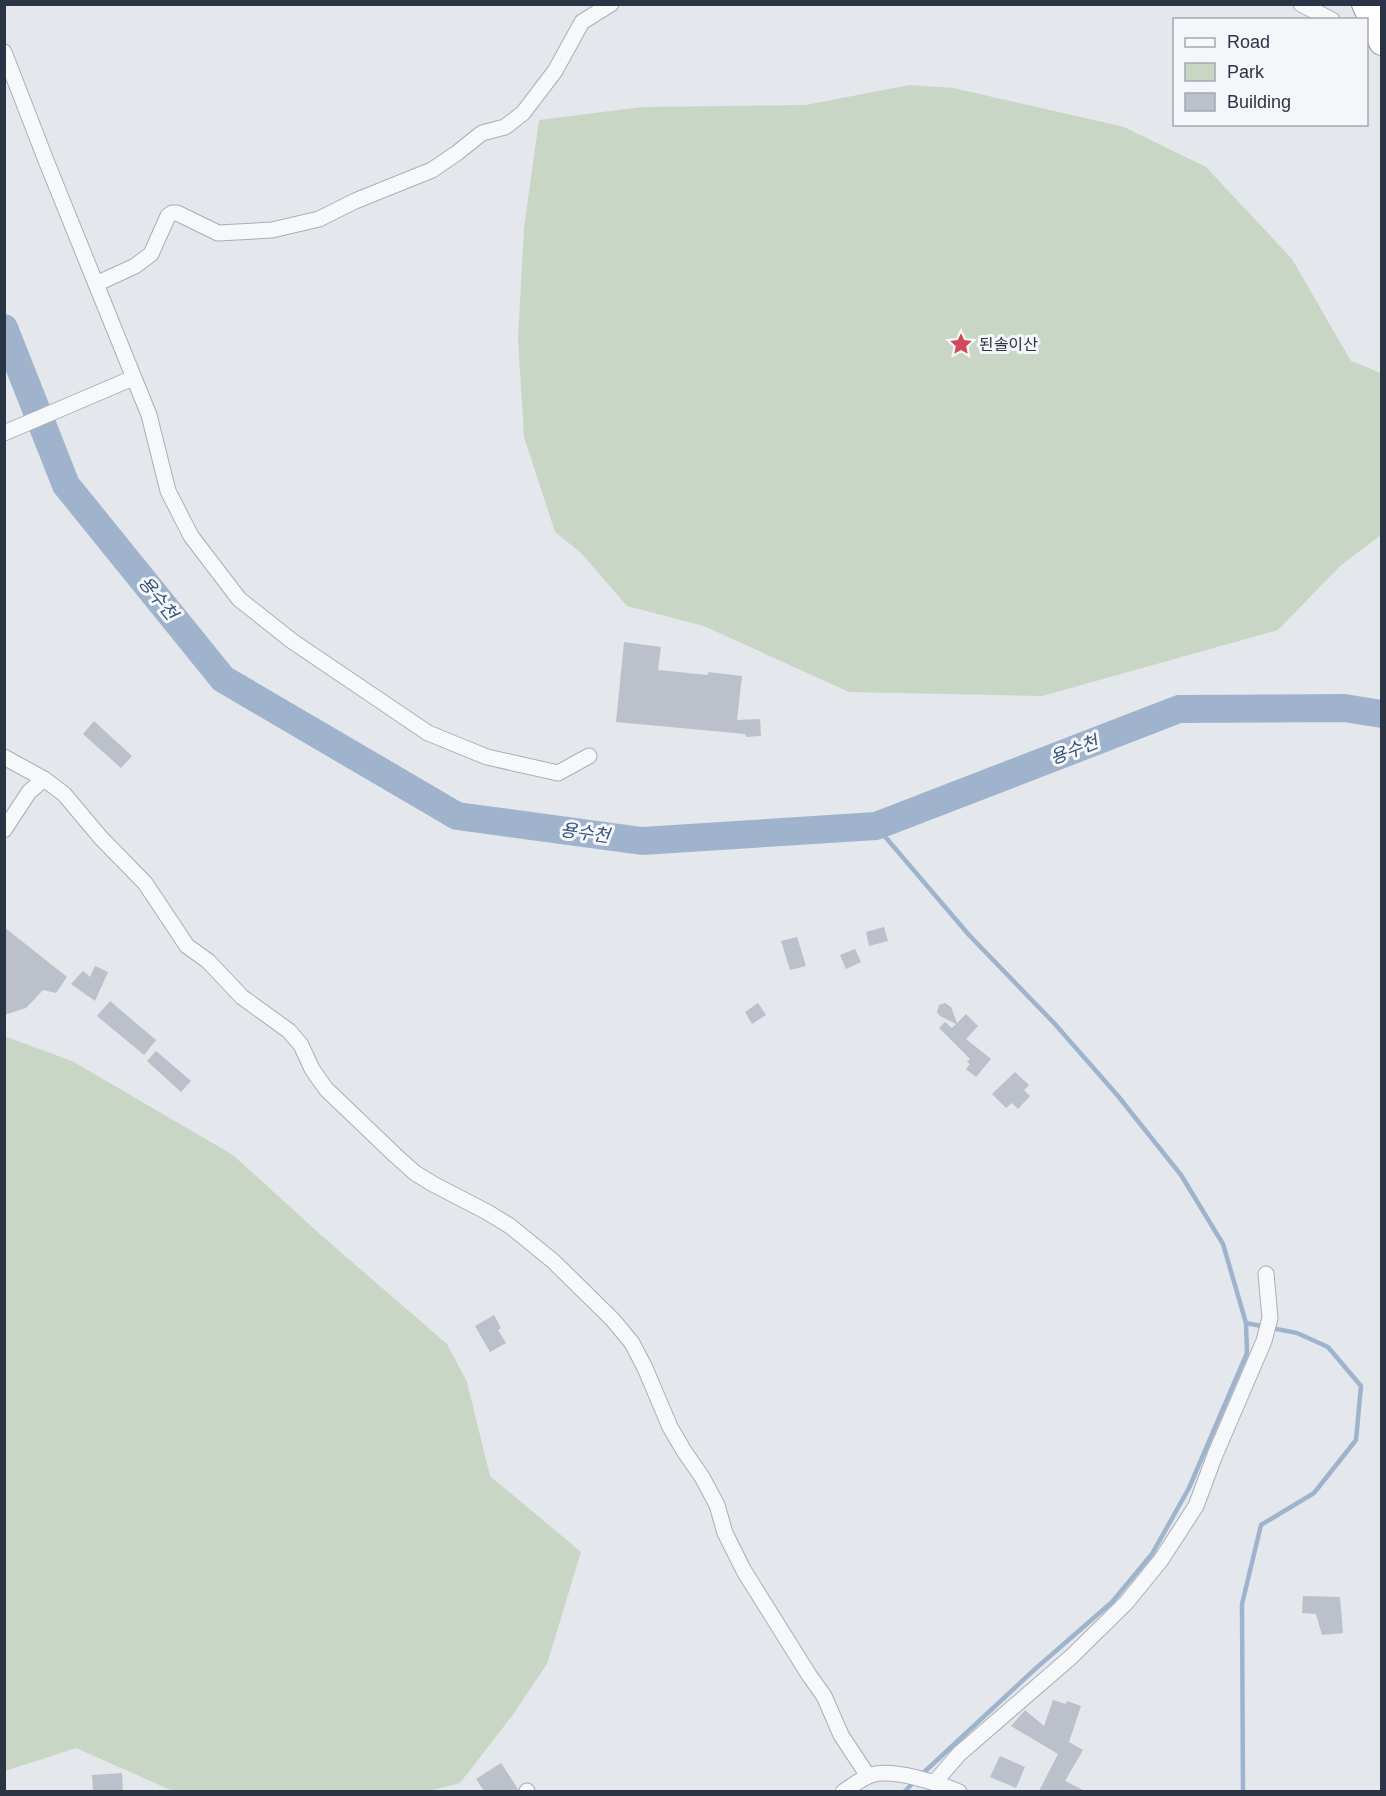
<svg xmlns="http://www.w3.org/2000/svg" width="1386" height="1796" viewBox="0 0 1386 1796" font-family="Arial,'Noto Sans KR',sans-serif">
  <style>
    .green { fill: #c9d6c5 }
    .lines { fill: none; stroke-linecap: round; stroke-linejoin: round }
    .stream { stroke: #9fb4cc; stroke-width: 4.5 }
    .river { stroke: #9fb4cc; stroke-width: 28 }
    .building { fill: #bbc0ca }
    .minor-casing { stroke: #a9aeb7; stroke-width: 17 }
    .trunk-casing { stroke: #8b94a3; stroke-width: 28 }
    .minor { stroke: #f7f8fa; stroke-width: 15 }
    .trunk { stroke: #fff; stroke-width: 26 }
    .labels { text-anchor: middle; stroke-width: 6; stroke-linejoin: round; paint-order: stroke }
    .poi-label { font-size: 16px; fill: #2b3445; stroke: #f4f6f9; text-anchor: start }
    .water-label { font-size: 18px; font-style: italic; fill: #34527a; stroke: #f4f6f9 }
  </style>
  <rect width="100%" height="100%" fill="#e4e7ec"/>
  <g class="green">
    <path d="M909 85 953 88 1124 127 1206 167 1292 259 1351 361 1381 373V535L1340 566 1278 630 1042 696 849 692 704 626 627 606 581 553 555 532 524 437 518 339 524 228 539 120 642 107 806 105Z"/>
    <path d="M4 1036 72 1061 233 1155 322 1236 447 1344 467 1382 490 1476 581 1552 547 1664 512 1716 460 1783 425 1792 173 1791 76 1748 5 1771Z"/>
  </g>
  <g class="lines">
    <g class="stream">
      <path d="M876 826 969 935 1054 1023 1118 1096 1181 1175 1223 1244 1246 1323 1297 1333 1328 1347 1361 1386 1356 1440 1314 1493 1261 1525 1242 1604 1243 1792"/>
      <path d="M921 1775 1034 1670 1112 1602 1152 1554 1189 1488 1247 1353 1246 1323"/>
      <path d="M904 1792 915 1781"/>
    </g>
    <path class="river" d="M4 328 66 485 223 679 457 816 642 841 876 826 1179 709 1344 708 1382 714"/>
  </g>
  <g class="building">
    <path d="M624 642 661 647 658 670 708 675V672L742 676 737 720 760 719 761 736 746 737 745 734 616 722Z"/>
    <path d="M94 721 132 756 121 768 83 734Z"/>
    <path d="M4 927 67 977 56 993 43 990 26 1008 4 1015Z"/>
    <path d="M884 927 888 941 869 946 866 932Z"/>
    <path d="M797 937 806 966 790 970 781 941Z"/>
    <path d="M855 949 861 962 846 969 840 955Z"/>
    <path d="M95 966 108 972 95 1001 71 984 83 971 90 977Z"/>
    <path d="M110 1001 156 1040 144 1055 97 1016Z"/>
    <path d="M758 1003 766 1015 752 1024 745 1012Z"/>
    <path d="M945 1003 951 1007 957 1023 966 1014 978 1026 966 1039 991 1059 976 1077 966 1069 970 1064 967 1062 970 1059 939 1028 945 1022 952 1028 956 1024 940 1016 937 1012 939 1005Z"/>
    <path d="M156 1051 191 1081 181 1092 147 1061Z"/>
    <path d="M1015 1072 1029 1085 1024 1090 1030 1096 1018 1109 1012 1103 1006 1108 992 1094Z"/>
    <path d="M494 1315 501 1328 498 1330 506 1343 490 1352 475 1326Z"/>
    <path d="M1303 1596 1340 1597 1343 1633 1322 1635 1316 1614 1302 1613Z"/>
    <path d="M1053 1700 1066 1704 1067 1701 1081 1706 1069 1742 1083 1750 1065 1781 1085 1791H1039L1058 1754 1011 1726 1025 1710 1044 1726Z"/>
    <path d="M1000 1756 1025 1767 1016 1788 990 1777Z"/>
    <path d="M501 1763 518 1789 517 1791H484L476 1779Z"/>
    <path d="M122 1773 123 1791H93L92 1775Z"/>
  </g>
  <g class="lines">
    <g class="minor-casing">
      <g id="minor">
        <path d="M1301 4 1332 20"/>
        <path d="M4 52 47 163 149 415 168 491 191 536 239 599 292 641 428 733 487 757 558 773 589 756"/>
        <path d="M96 284 135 266 151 254 168 216 172 213H177L218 233 272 230 319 219 355 201 432 170 457 153 482 133 505 127 523 113 555 71 582 22 611 4"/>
        <path d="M4 433 133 378"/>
        <path d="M4 757 44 779 64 794 101 838 145 883 187 946 208 961 242 997 289 1031 301 1045 312 1069 326 1089 395 1155 415 1173 433 1184 487 1212 510 1226 553 1261 613 1320 632 1343 645 1368 670 1427 684 1451 702 1477 717 1505 725 1533 744 1571 809 1675 824 1696 841 1735 868 1776"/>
        <path d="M4 830 29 792 44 779"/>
        <path d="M935 1782 959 1754 1071 1657 1126 1603 1161 1560 1196 1506 1215 1455 1264 1341 1270 1318 1266 1274"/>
        <path d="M527 1792V1791"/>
        <path d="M843 1792C852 1786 862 1778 871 1775 893 1768 938 1783 959 1792"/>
      </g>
    </g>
    <g class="trunk-casing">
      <path id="trunk" d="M1365 4 1382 42"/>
    </g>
    <use href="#minor" class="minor"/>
    <use href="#trunk" class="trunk"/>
  </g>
  <defs>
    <g id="sight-bare" transform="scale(1.8)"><path d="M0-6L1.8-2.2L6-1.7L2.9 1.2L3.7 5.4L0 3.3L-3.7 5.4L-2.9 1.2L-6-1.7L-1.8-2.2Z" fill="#d1495b" stroke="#f4f6f9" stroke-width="2.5" paint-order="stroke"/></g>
  </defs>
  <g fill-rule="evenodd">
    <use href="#sight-bare" x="961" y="344"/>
  </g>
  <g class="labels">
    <g class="poi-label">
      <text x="979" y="350">된솔이산</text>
    </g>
    <g class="water-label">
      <text transform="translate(158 598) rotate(51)" y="6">용수천</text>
      <text transform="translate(1074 750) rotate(-21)" y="6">용수천</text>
      <text transform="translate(585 833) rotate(8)" y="6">용수천</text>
    </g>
  </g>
  <rect width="1386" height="1796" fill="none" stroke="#2b3445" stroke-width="12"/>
  <rect x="1173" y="18" width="195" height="108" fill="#f4f6f9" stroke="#a4a8b1" stroke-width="1.5"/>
  <rect x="1185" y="38" width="30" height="9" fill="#f7f8fa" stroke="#a4a8b1" stroke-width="1.5"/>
  <text x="1227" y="48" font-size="18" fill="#2b3445">Road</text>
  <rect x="1185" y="63" width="30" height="18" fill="#c9d6c5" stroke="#a4a8b1" stroke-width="1.5"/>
  <text x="1227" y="78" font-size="18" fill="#2b3445">Park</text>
  <rect x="1185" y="93" width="30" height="18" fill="#bbc0ca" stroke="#a4a8b1" stroke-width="1.5"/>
  <text x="1227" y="108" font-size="18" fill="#2b3445">Building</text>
</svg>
